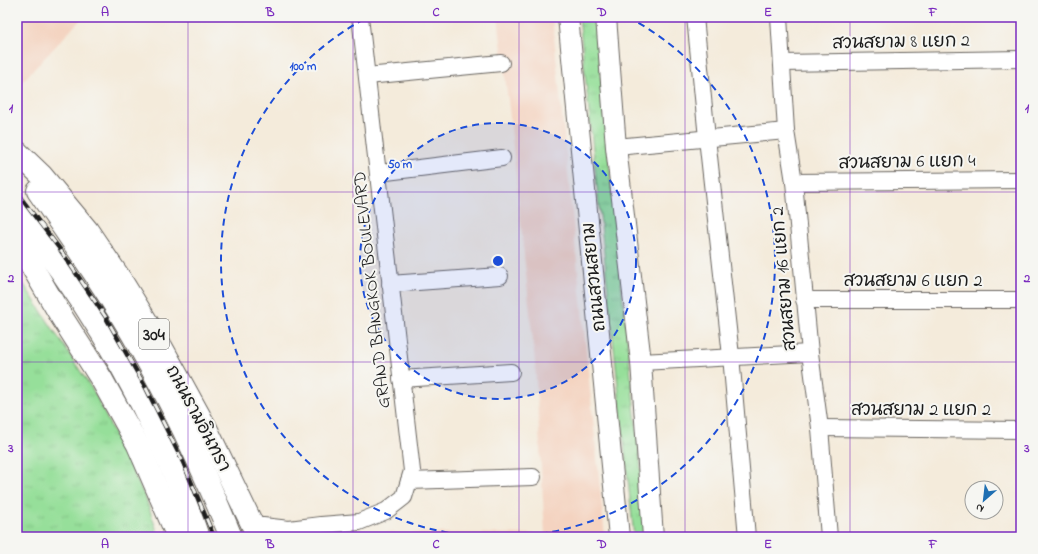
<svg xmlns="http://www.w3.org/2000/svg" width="1038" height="554" viewBox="0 0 1038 554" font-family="'Indie Flower','Playpen Sans Thai',sans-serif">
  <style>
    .built { fill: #f4d3c0 }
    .grass { fill: url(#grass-tufts); stroke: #597e5b }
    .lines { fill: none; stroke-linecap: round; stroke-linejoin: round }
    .minor-casing { stroke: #68645f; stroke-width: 18 }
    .tertiary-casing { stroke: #68645f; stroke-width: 22 }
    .trunk-casing { stroke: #68645f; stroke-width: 24 }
    .minor { stroke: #fff; stroke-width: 16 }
    .tertiary { stroke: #fff; stroke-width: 20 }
    .trunk { stroke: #fff; stroke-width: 22 }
    .rail-casing { stroke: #1c1c1c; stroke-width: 4.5 }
    .rail { stroke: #f6f6f2; stroke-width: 3; stroke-dasharray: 9; stroke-linecap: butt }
    .grid { fill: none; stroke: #7b2cbf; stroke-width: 1; stroke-opacity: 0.55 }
    .ring { fill: none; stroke: #1d4ed8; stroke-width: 2; stroke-dasharray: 7 5 }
    .labels { text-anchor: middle; stroke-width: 4; stroke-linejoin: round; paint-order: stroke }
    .shield { fill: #f6f6f2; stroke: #5d5d5c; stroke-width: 1 }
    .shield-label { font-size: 17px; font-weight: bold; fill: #1c1c1c }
    .street-label { font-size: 18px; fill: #1c1c1c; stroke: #f6f6f2 }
    .centre { fill: #1d4ed8; stroke: #f6f6f2; stroke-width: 2 }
    .ring-label { font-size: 12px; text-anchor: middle; font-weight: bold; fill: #1d4ed8; stroke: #f6f6f2; stroke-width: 4; stroke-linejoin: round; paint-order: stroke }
    .neatline { fill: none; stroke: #7b2cbf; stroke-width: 1.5 }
    .grid-label { font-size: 13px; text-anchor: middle; font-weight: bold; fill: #7b2cbf }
  </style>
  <defs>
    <pattern id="grass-tufts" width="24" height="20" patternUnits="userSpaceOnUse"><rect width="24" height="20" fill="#96df9a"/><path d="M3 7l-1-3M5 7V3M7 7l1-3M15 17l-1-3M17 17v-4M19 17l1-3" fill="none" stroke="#81bf84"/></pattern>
  </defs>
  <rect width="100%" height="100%" fill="#f6f6f2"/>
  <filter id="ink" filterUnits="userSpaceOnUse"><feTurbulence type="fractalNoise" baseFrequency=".025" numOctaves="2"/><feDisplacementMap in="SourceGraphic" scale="8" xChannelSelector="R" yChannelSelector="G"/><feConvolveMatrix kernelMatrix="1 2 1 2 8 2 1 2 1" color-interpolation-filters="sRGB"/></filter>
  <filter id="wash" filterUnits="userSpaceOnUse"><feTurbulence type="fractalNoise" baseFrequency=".012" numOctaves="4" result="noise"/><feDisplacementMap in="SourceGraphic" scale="16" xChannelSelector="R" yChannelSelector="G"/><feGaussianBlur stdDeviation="0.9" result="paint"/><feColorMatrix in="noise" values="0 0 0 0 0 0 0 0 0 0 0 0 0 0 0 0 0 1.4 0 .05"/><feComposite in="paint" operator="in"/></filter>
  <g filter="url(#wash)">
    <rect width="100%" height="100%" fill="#f4ebdb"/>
    <g class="built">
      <path d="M17 17H83L17 87Z"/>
      <path d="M498 17H552L605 537H354L355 532 545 534 535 362 510 117Z"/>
    </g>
    <g class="grass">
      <path d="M579 17H595L616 234 648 537H634Z"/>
      <path d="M17 274 94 392 146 499 159 537H17Z"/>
    </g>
  </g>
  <g filter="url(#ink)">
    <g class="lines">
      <g class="minor-casing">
        <g id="minor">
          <path d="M695 17 707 138 731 356 747 537"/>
          <path d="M779 17 786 131 794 182 810 353 820 428 829 537"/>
          <path d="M782 63 1021 59"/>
          <path d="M367 76 501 63"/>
          <path d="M616 147 786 131"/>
          <path d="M378 173 502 158"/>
          <path d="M794 182 1021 180"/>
          <path d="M390 284 500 276"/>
          <path d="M804 300H1021"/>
          <path d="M641 362 810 353"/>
          <path d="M401 379 511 372"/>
          <path d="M820 428 1021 430"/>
          <path d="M409 481 533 477"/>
          <path d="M253 526H263L289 529 321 525 359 522 386 511 404 497 412 471 360 17"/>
        </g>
      </g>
      <g class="tertiary-casing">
        <g id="tertiary">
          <path d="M568 17 619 537"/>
          <path d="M606 17 616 147 641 362 653 537"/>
        </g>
      </g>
      <g class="trunk-casing">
        <g id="trunk">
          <path d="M17 152 42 176 87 230 119 277 156 337 206 428 253 526 257 537"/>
          <path d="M38 191C74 243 111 296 142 351 176 411 205 473 231 537"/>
          <path d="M17 213C95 309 158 420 198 537"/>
          <path d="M17 241 61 316 102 380 138 445 178 537"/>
        </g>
      </g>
      <use href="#minor" class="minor"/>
      <use href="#tertiary" class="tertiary"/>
      <use href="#trunk" class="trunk"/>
      <g class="rail-casing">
        <path id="rail" d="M17 193 59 248 105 316 146 388 183 462 214 537"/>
      </g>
      <use href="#rail" class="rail"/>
    </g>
  </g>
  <path class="grid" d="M188 17V537M353 17V537M519 17V537M685 17V537M850 17V537M17 192H1021M17 362H1021"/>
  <circle cx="498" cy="261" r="138" fill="#1d4ed8" fill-opacity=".12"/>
  <g class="ring">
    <circle cx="498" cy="261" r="138"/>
    <path d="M496 537A276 276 0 0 1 368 17M628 17A276 276 0 0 1 500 537"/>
  </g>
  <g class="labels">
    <rect class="shield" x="139" y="319" width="30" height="30" rx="3"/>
    <g class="shield-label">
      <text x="154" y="340">304</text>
    </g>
    <g class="street-label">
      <text transform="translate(901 41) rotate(-1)" y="6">สวนสยาม 8 แยก 2</text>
      <text transform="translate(907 161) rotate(-1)" y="6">สวนสยาม 6 แยก 4</text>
      <text transform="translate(593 277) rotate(-96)" y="6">ถนนสวนสยาม</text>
      <text transform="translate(783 279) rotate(-95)" y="6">สวนสยาม 16 แยก 2</text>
      <text x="913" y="286">สวนสยาม 6 แยก 2</text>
      <text transform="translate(371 290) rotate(-96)" y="6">GRAND BANGKOK BOULEVARD</text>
      <text x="921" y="415">สวนสยาม 2 แยก 2</text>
      <text transform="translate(199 418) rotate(62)" y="6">ถนนรามอินทรา</text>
    </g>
  </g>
  <circle cx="498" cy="261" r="6" class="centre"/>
  <g class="ring-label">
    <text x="303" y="70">100 m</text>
    <text x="400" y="168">50 m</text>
  </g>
  <rect width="1038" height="554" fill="none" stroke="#f6f6f2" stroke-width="44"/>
  <g transform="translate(984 500) rotate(208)"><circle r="19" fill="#f6f6f2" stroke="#9f9f9c"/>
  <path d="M0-3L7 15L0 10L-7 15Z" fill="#1f6fb2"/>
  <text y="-6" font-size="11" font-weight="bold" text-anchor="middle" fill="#1c1c1c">N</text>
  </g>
  <rect x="22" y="22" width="994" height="510" class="neatline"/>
  <g class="grid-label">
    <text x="105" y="16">A</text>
    <text x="270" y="16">B</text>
    <text x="436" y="16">C</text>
    <text x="602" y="16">D</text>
    <text x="768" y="16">E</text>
    <text x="933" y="16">F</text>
    <text x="11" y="112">1</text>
    <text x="1027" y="112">1</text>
    <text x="11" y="282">2</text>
    <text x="1027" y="282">2</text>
    <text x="11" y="452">3</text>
    <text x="1027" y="452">3</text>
    <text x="105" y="548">A</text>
    <text x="270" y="548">B</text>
    <text x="436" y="548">C</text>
    <text x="602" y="548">D</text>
    <text x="768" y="548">E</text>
    <text x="933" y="548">F</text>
  </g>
</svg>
